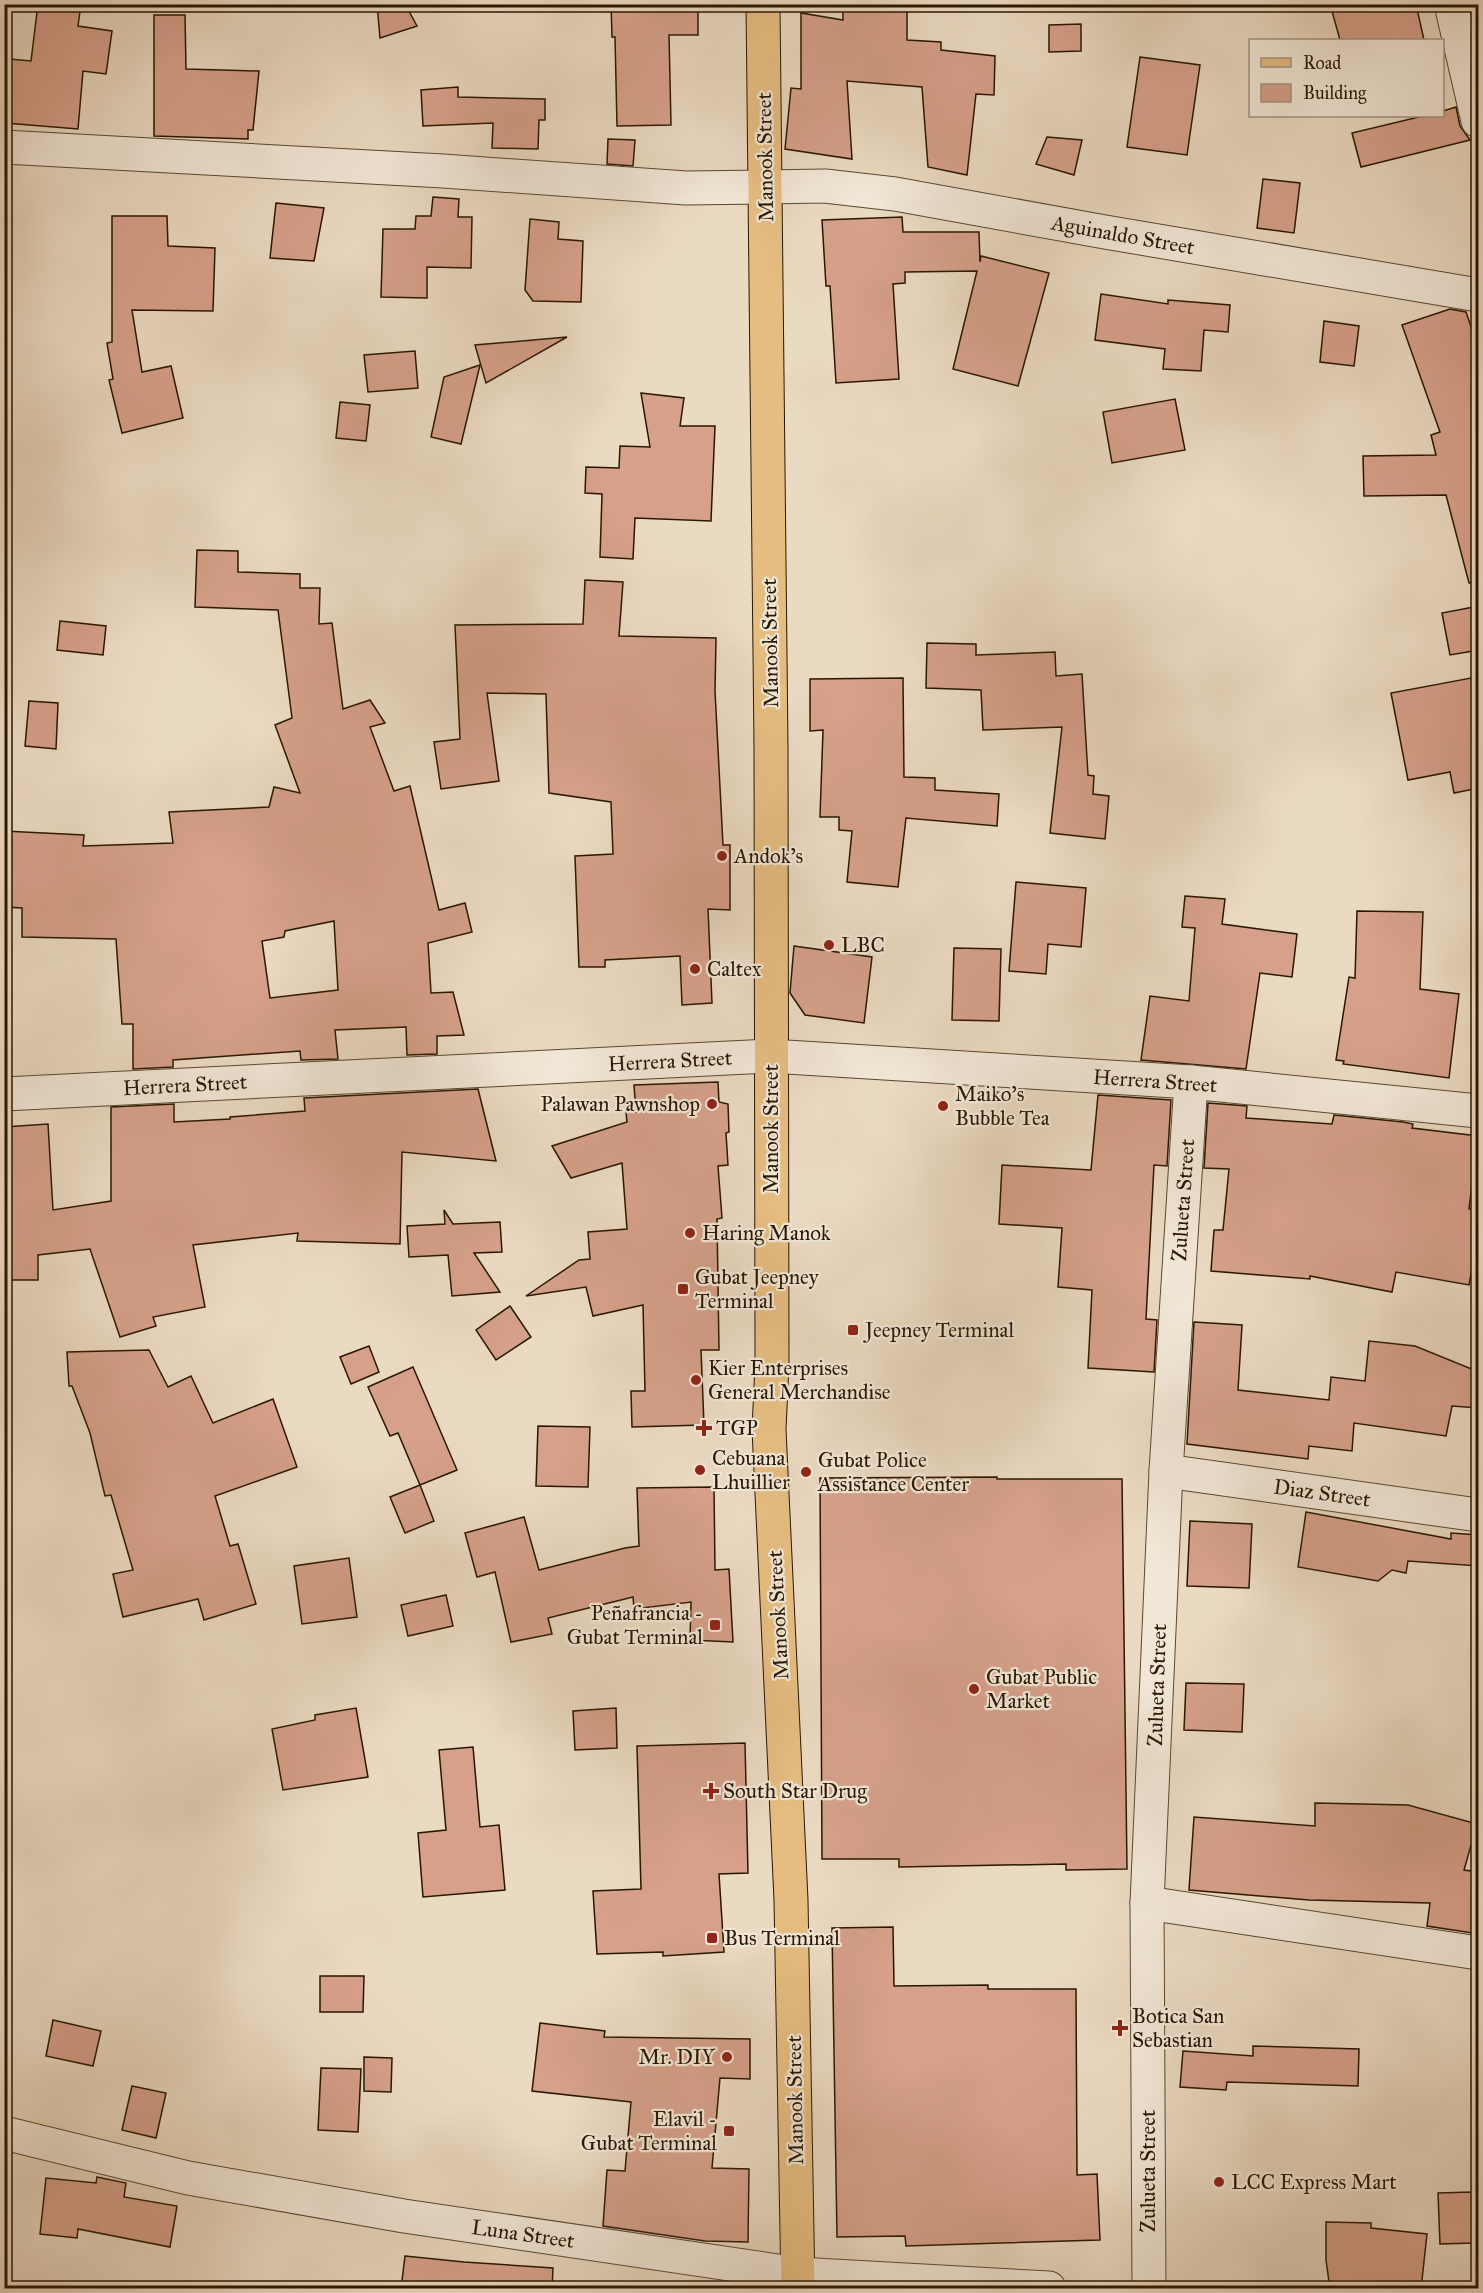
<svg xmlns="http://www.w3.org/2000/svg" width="1483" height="2293" viewBox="0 0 1483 2293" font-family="'IM FELL Great Primer',serif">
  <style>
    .building { fill: #d6a08a; stroke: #281700; stroke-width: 1.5; fill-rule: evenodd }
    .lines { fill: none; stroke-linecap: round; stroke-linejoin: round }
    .minor-casing { stroke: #594830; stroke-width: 35 }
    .major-casing { stroke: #281700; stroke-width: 35 }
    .minor { stroke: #f2e7d7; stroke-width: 33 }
    .major { stroke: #e6bd81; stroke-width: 33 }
    .poi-dot { fill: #8f2418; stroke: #f2e7d7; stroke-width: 2 }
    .labels { text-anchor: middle; stroke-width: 4.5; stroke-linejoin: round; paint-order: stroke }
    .street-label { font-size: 21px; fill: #281700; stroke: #f2e7d7 }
    .poi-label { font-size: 21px; fill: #281700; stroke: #f2e7d7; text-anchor: start }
  </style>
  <rect width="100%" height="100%" fill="#ebdac2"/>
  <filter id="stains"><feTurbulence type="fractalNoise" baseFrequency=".00333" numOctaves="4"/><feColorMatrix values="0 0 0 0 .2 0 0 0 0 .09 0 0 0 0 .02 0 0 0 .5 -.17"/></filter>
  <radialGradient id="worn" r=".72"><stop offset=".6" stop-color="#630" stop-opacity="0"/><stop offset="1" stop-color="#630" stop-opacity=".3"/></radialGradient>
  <g class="building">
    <path d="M38 4H81L78 26 112 31 106 74 83 71 78 129 5 123 10 59 31 61Z"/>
    <path d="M377 4H405L417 26 380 38Z"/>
    <path d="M611 4H698V35H669L671 125 617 126 615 37H612Z"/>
    <path d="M843 4H907V40L941 42V50L995 56 994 95 976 94 967 175 928 167 922 87 847 81 852 159 785 149 791 88 801 89V13L843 20Z"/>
    <path d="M1330 4H1416L1424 40H1340Z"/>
    <path d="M154 15H185L186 69 259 71 253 130H248V139L154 136Z"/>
    <path d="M1081 24V51L1049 52V25Z"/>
    <path d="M1140 57 1200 65 1187 155 1127 147Z"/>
    <path d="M458 87V97L545 99V120H539L538 149 492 148 493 123 423 126 421 90Z"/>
    <path d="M1456 107 1460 126 1470 140 1361 167 1352 133 1423 116H1443V111Z"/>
    <path d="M1047 137 1082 140 1074 175 1036 164Z"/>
    <path d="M608 139 635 140 633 166 607 164Z"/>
    <path d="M1263 179 1300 183 1294 233 1257 228Z"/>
    <path d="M433 197 459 199 458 217H472L471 268 427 267V298L381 297 383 229H415L416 216H431Z"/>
    <path d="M276 203 324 208 314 261 270 258Z"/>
    <path d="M112 216H167L168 246 215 248 213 311 132 310 142 372 171 366 183 418 122 433 109 380 113 379 107 343 112 342Z"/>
    <path d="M902 217 903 232H979L980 262 981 256 1049 273 1018 386 953 369 977 271 905 272V283L893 284 899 379 836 383 830 286H826L822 220Z"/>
    <path d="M530 219 559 222 558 239 583 241 581 302 533 301 525 290Z"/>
    <path d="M1101 294 1168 304V300L1230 305 1228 332 1204 330 1201 371 1163 369 1165 349 1095 340Z"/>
    <path d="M1450 309 1466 312 1479 350V582L1469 583 1446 495 1364 496 1363 456 1436 455 1431 435 1440 432 1402 325Z"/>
    <path d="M1324 321 1359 326 1354 366 1320 362Z"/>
    <path d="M567 337 486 383 475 345Z"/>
    <path d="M415 351 418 388 368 392 364 355Z"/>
    <path d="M480 365 461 444 431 437 444 377Z"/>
    <path d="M641 393 684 398 680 426H715L711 521 635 518 633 559 600 557 602 494 585 493 586 467 619 468 620 446 650 447Z"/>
    <path d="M1175 399 1185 450 1112 463 1103 412Z"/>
    <path d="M340 402 370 405 366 441 336 438Z"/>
    <path d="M197 550 238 551V572L300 574V588H320L319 624 332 623 343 709 370 700 385 723 370 727 394 791 410 786 439 910 465 903 472 932 428 943 431 993 453 992 464 1035 437 1036V1054L407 1055 406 1027 335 1030 338 1059 301 1060 300 1051 173 1060V1067L133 1069V1024H122L116 939 22 937V908L4 907V831L84 835 83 846 173 843 169 812 269 807 274 787 300 793 275 725 292 718 278 610 195 607ZM334 921 338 990 270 998 262 941 284 937 285 931Z"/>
    <path d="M585 580 623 582 619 636 716 638 715 691 723 845H730V910L708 909 712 1003 682 1005 680 956 605 960V967H579L575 856 613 854 611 802 549 793 546 694 487 693 499 781 441 789 434 742 460 739 455 625 583 624Z"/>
    <path d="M1479 606V650L1450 655 1442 613Z"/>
    <path d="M60 621 106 626 103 655 57 650Z"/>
    <path d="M927 643 976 644V655L1055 652 1056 676 1082 674 1088 775 1094 776 1093 794 1109 796 1105 839 1050 833 1062 727 983 730 981 690 926 688Z"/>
    <path d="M903 678 904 777 935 778V790L999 794 997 826 906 818 898 887 847 882 852 831 839 830V817H820L823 730 810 731V679Z"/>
    <path d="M1471 678 1479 719V788L1454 793 1450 772 1408 780 1391 693Z"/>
    <path d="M29 701 58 703 56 749 25 746Z"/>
    <path d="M1016 882 1086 888 1081 947 1048 944 1046 974 1009 971Z"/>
    <path d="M1185 896 1225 899 1222 924 1297 934 1292 977 1260 973 1246 1069 1141 1060 1150 996 1189 1001 1195 928 1182 927Z"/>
    <path d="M1357 911 1423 912 1420 989 1459 994 1449 1078 1343 1064 1344 1061 1336 1060 1349 977 1355 978Z"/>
    <path d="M794 946 872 957 864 1023 805 1015 790 993Z"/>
    <path d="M954 948 1001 949 999 1021 952 1020Z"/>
    <path d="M718 1082 719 1102 728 1104 729 1132 726 1133 728 1165 718 1166 722 1218 717 1219 719 1350H701L704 1425 632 1427 631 1391H645L643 1305 593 1316 586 1287 526 1296 579 1260 590 1259 588 1232 627 1229 622 1163 571 1178 552 1146 627 1122 626 1112H636L634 1085Z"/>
    <path d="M478 1089 496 1161 402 1152 400 1244 297 1241 298 1233 193 1245 205 1307 153 1317 156 1326 120 1337 90 1249 38 1255V1280H4V1127L48 1124 53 1210 111 1201V1107L174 1104V1122L230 1119V1117L305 1111 304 1098Z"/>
    <path d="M1098 1095 1171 1100 1167 1166 1154 1165 1146 1319 1157 1320 1154 1372 1088 1368 1092 1290 1058 1287 1062 1228 999 1224 1002 1165 1091 1170Z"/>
    <path d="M1208 1103 1247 1106 1246 1118 1332 1124 1334 1115 1403 1122 1413 1124 1412 1128 1478 1136 1469 1209 1479 1211V1270L1472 1269 1469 1285 1396 1272 1392 1292 1310 1276V1279L1211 1271 1214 1230H1223L1229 1169 1204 1168Z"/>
    <path d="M444 1210 453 1224 500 1222 502 1252 474 1253 500 1292 452 1296 448 1255 409 1257 407 1226 445 1224Z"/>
    <path d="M510 1306 531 1337 496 1360 476 1330Z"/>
    <path d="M1194 1322 1242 1325 1238 1390 1329 1400 1331 1377 1365 1381 1369 1341 1415 1346 1479 1372V1408L1452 1406 1446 1436 1354 1423 1352 1451 1309 1446 1308 1459 1187 1444Z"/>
    <path d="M369 1346 379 1372 351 1384 340 1357Z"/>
    <path d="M149 1350 168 1387 191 1376 213 1423 273 1399 297 1467 215 1496 230 1546 238 1544 256 1604 204 1620 198 1599 123 1617 113 1574 133 1570 111 1495 105 1496 90 1433 72 1386H69L67 1352Z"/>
    <path d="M413 1367 457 1470 420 1485 398 1433 390 1436 368 1387Z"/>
    <path d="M538 1426 590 1427 588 1487 536 1486Z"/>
    <path d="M997 1477V1479H1122L1127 1869 1066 1870V1864L899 1867V1859H822L820 1478Z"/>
    <path d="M420 1485 434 1521 405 1533 390 1497Z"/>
    <path d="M714 1487 715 1570 729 1569 733 1642 690 1640 691 1602 634 1609 633 1597 548 1618 552 1634 511 1642 495 1572 477 1577 465 1533 524 1517 539 1570 625 1548 639 1546 637 1488Z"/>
    <path d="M1306 1512 1451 1539V1533L1479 1535V1566L1408 1561 1406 1573 1392 1570 1378 1581 1298 1567Z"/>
    <path d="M1190 1521 1252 1524 1249 1588 1187 1586Z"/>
    <path d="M349 1558 357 1617 302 1624 294 1566Z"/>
    <path d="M446 1595 453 1626 408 1636 401 1605Z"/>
    <path d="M1186 1683 1244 1684 1242 1732 1184 1730Z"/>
    <path d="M356 1708 368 1777 283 1790 272 1729 315 1720V1715Z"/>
    <path d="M616 1708 617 1748 575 1750 573 1711Z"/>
    <path d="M745 1743 748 1873 719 1874 724 1952 663 1956V1952L597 1954 593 1891 641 1889 637 1746Z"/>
    <path d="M473 1747 480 1827 499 1825 505 1890 423 1897 418 1833 446 1830 439 1750Z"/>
    <path d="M1315 1803 1408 1805 1477 1824 1464 1870 1479 1872V1934L1427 1926 1430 1903 1309 1900 1189 1890 1194 1817 1315 1826Z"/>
    <path d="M893 1927 894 1986 988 1985V1989H1076L1077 2175 1097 2174 1100 2240 906 2246 905 2236 837 2237 832 1928Z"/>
    <path d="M320 1976H364L363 2012H320Z"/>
    <path d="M53 2020 101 2031 93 2066 46 2056Z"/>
    <path d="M540 2023 605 2031 604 2037 750 2039V2079L720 2078 712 2168 749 2169 748 2242 705 2241 603 2226 607 2170 625 2171 631 2102 532 2091Z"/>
    <path d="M1253 2046 1359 2049 1358 2086 1227 2082 1226 2090 1180 2087 1183 2051 1253 2056Z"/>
    <path d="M364 2057 392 2058 391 2092 364 2091Z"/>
    <path d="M321 2068 361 2069 358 2132 318 2130Z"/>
    <path d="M132 2086 166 2093 156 2138 122 2130Z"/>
    <path d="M97 2177 126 2183 124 2197 177 2206 170 2247 78 2229 77 2238 40 2234 46 2178 96 2183Z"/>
    <path d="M1472 2192 1473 2243 1440 2244 1438 2193Z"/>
    <path d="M1326 2222 1371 2223V2228L1427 2234 1421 2289H1387V2282L1330 2289 1326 2260Z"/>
    <path d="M405 2256 464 2262 553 2268 552 2289H401Z"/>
  </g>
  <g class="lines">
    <g class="minor-casing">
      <g id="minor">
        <path d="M1451 4 1478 121"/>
        <path d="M4 147 443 171 686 188 825 186 895 194 1105 232 1478 295"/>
        <path d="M4 1094 770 1056 1191 1082 1478 1111"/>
        <path d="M1166 1471 1478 1515"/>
        <path d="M1147 1903 1478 1953"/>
        <path d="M4 2133 188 2178 404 2216 798 2274 1049 2288"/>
        <path d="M1149 2288 1147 1903 1166 1471 1191 1082"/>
      </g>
    </g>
    <g class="major-casing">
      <path id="major" d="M763 4 771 747 772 1365 769 1429 791 1900 798 2288"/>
    </g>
    <use href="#minor" class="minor"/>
    <use href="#major" class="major"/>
  </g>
  <g class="poi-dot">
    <circle cx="722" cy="856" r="6"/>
    <circle cx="829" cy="945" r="6"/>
    <circle cx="695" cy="969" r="6"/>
    <circle cx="712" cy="1104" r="6"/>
    <circle cx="943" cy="1106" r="6"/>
    <circle cx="690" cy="1233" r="6"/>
    <rect x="677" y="1283" width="12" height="12" rx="3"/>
    <rect x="847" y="1324" width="12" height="12" rx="3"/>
    <circle cx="696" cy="1380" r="6"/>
    <path d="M701 1419h6v6h6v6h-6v6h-6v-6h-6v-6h6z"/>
    <circle cx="700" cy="1470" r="6"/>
    <circle cx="806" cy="1472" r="6"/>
    <rect x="709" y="1619" width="12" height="12" rx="3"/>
    <circle cx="974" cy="1689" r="6"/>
    <path d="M708 1782h6v6h6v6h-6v6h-6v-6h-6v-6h6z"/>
    <rect x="706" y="1932" width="12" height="12" rx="3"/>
    <path d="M1117 2019h6v6h6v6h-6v6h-6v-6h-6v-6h6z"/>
    <circle cx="727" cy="2057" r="6"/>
    <rect x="723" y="2125" width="12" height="12" rx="3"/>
    <circle cx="1219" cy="2182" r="6"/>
  </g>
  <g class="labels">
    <g class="street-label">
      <text transform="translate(765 157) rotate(-91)" y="7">Manook Street</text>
      <text transform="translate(1123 235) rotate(10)" y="7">Aguinaldo Street</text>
      <text transform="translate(770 643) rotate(-91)" y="7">Manook Street</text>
      <text transform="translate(670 1061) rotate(-3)" y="7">Herrera Street</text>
      <text transform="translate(1155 1081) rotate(4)" y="7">Herrera Street</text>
      <text transform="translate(185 1085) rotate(-3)" y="7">Herrera Street</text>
      <text transform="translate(771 1129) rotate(-90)" y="7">Manook Street</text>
      <text transform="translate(1183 1200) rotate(-86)" y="7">Zulueta Street</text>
      <text transform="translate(1322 1493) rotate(8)" y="7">Diaz Street</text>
      <text transform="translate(778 1615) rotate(-93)" y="7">Manook Street</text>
      <text transform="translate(1157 1685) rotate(-88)" y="7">Zulueta Street</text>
      <text transform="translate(795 2100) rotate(-91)" y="7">Manook Street</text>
      <text transform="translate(1148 2171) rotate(-90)" y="7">Zulueta Street</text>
      <text transform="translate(523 2234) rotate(8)" y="7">Luna Street</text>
    </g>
    <g class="poi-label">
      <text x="734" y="863">Andok's</text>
      <text x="841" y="952">LBC</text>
      <text x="707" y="976">Caltex</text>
      <text x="955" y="1101">Maiko's<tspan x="955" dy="24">Bubble Tea</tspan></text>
      <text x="700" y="1111" text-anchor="end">Palawan Pawnshop</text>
      <text x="702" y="1240">Haring Manok</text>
      <text x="695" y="1284">Gubat Jeepney<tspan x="695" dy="24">Terminal</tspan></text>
      <text x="865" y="1337">Jeepney Terminal</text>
      <text x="708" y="1375">Kier Enterprises<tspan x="708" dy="24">General Merchandise</tspan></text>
      <text x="716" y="1435">TGP</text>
      <text x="712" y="1465">Cebuana<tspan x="712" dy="24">Lhuillier</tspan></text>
      <text x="818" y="1467">Gubat Police<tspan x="818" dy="24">Assistance Center</tspan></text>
      <text x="703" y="1620" text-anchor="end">Peñafrancia -<tspan x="703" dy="24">Gubat Terminal</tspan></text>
      <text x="986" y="1684">Gubat Public<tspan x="986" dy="24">Market</tspan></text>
      <text x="723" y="1798">South Star Drug</text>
      <text x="724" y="1945">Bus Terminal</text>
      <text x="1132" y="2023">Botica San<tspan x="1132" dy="24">Sebastian</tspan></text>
      <text x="715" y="2064" text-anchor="end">Mr. DIY</text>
      <text x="717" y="2126" text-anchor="end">Elavil -<tspan x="717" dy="24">Gubat Terminal</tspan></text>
      <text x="1231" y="2189">LCC Express Mart</text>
    </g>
  </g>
  <rect width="1483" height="2293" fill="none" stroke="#ebdac2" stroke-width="24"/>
  <rect x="6" y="6" width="1471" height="2281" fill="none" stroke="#281700" stroke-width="3"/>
  <rect x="12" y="12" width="1459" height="2269" fill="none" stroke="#281700" stroke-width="1.5"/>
  <rect x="1249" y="39" width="195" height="78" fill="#f2e7d7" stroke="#a19481" stroke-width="1.5"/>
  <rect x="1261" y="58" width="30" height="9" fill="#e6bd81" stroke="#a19481" stroke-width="1.5"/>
  <text x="1303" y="69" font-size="18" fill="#281700">Road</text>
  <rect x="1261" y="84" width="30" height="18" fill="#d6a08a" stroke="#a19481" stroke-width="1.5"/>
  <text x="1303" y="99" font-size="18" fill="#281700">Building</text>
  <rect width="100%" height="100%" filter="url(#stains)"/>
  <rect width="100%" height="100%" fill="url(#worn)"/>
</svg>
